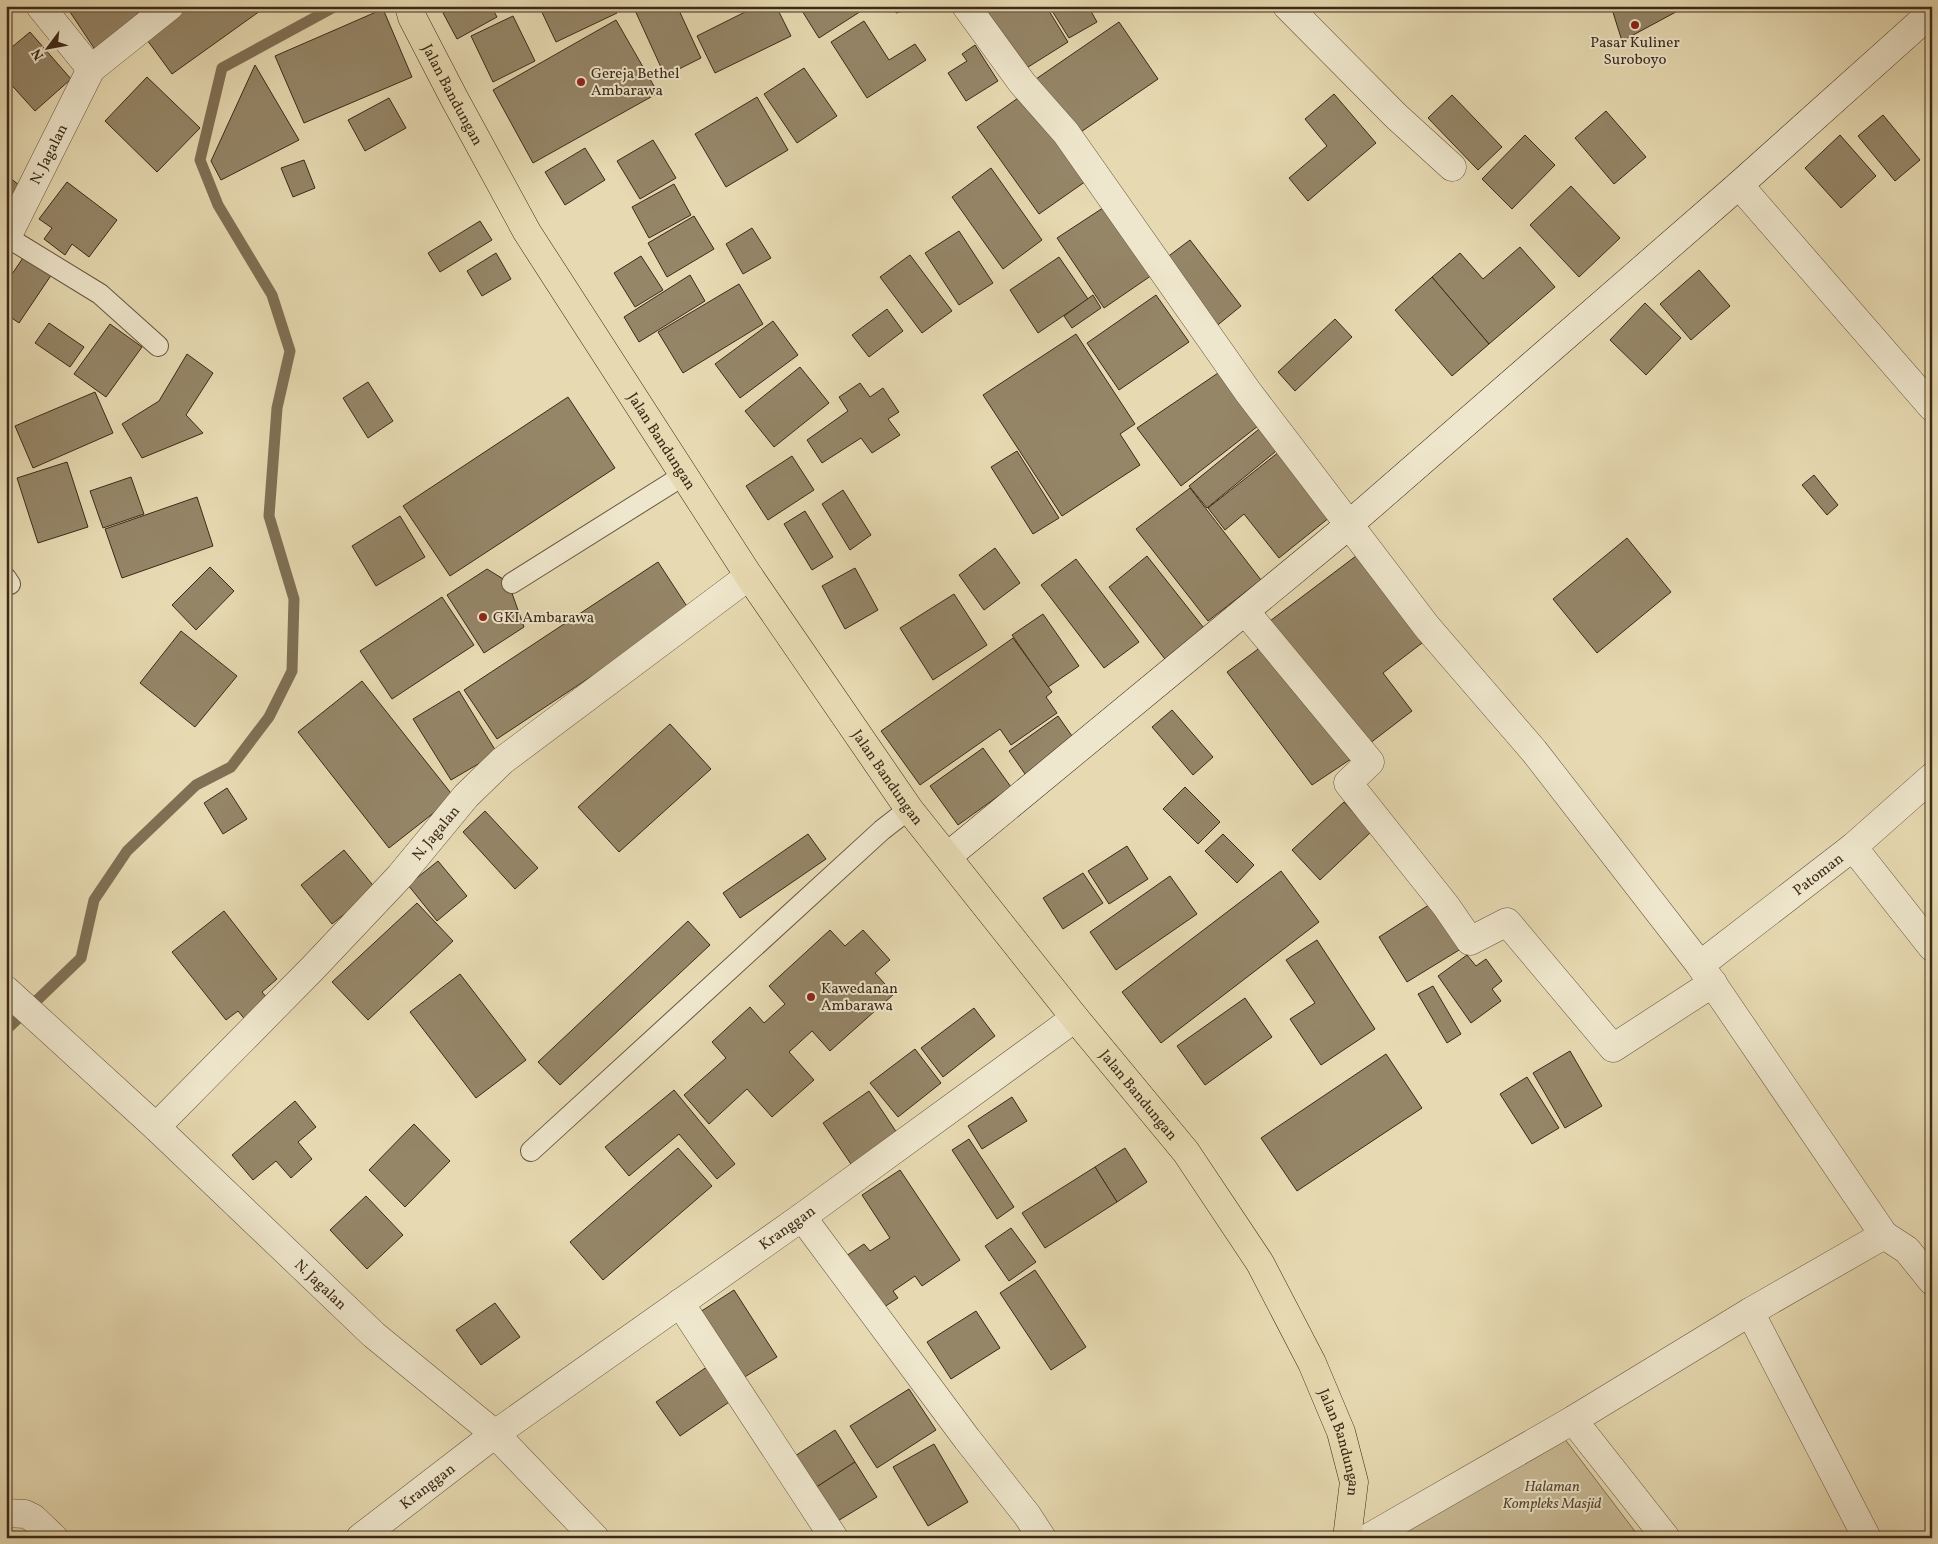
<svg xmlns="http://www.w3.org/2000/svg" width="1938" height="1544" viewBox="0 0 1938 1544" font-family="Vollkorn,serif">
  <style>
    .green { fill: #cabc98; stroke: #837358 }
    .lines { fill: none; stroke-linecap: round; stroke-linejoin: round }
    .stream { stroke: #807055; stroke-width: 11 }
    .building { fill: #958668; stroke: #3c2a18 }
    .service-casing { stroke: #67563e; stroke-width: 22 }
    .minor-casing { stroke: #67563e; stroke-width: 29 }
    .secondary-casing { stroke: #3c2a18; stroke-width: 29 }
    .primary-casing { stroke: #3c2a18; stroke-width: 29 }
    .service { stroke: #efe7cd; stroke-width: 20 }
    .minor { stroke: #efe7cd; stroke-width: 28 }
    .secondary { stroke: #efe7cd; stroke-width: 28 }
    .primary { stroke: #e7dab2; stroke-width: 28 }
    .poi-dot { fill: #8f2418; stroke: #efe7cd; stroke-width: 2 }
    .labels { text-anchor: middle; stroke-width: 4; stroke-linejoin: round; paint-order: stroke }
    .poi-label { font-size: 15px; fill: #3c2a18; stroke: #efe7cd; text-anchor: start }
    .street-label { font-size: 15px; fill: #3c2a18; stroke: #efe7cd }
    .park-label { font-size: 15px; font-style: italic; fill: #584732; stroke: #efe7cd }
  </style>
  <rect width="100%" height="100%" fill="#e7dab2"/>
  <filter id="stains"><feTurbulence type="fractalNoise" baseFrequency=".004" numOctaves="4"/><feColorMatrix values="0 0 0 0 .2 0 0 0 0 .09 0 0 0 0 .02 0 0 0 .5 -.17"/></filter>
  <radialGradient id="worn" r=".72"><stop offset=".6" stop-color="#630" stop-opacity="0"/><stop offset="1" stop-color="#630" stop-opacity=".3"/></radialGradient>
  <path class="green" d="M1564 1438 1640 1538H1393Z"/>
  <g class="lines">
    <path class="stream" d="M6 1030 81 958 94 900 127 851 196 785 231 767 269 717 292 671 294 599 269 516 277 408 290 351 272 295 218 205 200 160 222 68 336 6"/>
  </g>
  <g class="building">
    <path d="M66 6H133L146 25 100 57Z"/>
    <path d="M179 6H267L172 74 142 33Z"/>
    <path d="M456 6H491L497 17 457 39 443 13Z"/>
    <path d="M539 6H614L617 13 556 42Z"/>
    <path d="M633 6H677L701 58 665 76Z"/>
    <path d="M757 6H776L791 36 715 73 697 36Z"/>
    <path d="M799 6H869L819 38Z"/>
    <path d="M895 6H920L896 13Z"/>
    <path d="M975 6H1046L1068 42 1017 74Z"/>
    <path d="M1049 6H1088L1097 22 1069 38Z"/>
    <path d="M1611 6H1687L1622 41Z"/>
    <path d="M383 9 412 77 304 123 275 56Z"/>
    <path d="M513 16 535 61 493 82 471 36Z"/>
    <path d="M616 20 658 93 533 163 493 90Z"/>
    <path d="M864 21 889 60 915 44 926 60 867 98 831 42Z"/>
    <path d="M1119 22 1158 79 1075 136 1036 79Z"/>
    <path d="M30 32 71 79 35 111 6 79V52Z"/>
    <path d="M975 45 998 81 966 101 948 73 967 61 962 54Z"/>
    <path d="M255 65 299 140 221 180 211 161Z"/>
    <path d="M804 68 837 116 797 143 764 94Z"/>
    <path d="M147 77 200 128 157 172 105 121Z"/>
    <path d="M1028 91 1089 179 1039 214 977 127Z"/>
    <path d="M1334 94 1376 143 1308 201 1289 178 1327 146 1305 119Z"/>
    <path d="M1452 95 1502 147 1478 170 1428 118Z"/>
    <path d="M757 97 788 150 726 187 695 134Z"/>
    <path d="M389 98 406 128 365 151 348 120Z"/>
    <path d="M1606 111 1646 157 1614 184 1575 138Z"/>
    <path d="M1883 115 1920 160 1895 181 1858 136Z"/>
    <path d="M1525 135 1555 165 1512 209 1482 179Z"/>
    <path d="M1840 135 1876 176 1841 208 1805 168Z"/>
    <path d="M653 140 676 178 640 199 617 161Z"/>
    <path d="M585 148 605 180 565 205 545 172Z"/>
    <path d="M304 160 315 188 293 197 281 168Z"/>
    <path d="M991 168 1042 240 1003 269 952 197Z"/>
    <path d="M6 175 23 188 8 208 6 207Z"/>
    <path d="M67 182 117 220 89 257 72 244 65 255 44 239 52 228 39 219Z"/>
    <path d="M674 184 691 215 649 238 632 207Z"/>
    <path d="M1571 186 1620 238 1579 277 1530 225Z"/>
    <path d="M1112 202 1158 271 1104 308 1057 238Z"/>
    <path d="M694 216 714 249 667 277 648 243Z"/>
    <path d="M480 221 492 240 440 272 428 253Z"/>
    <path d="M752 228 771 258 743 274 726 244Z"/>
    <path d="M959 231 993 283 959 305 925 253Z"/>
    <path d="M1190 240 1241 306 1214 328 1162 261Z"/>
    <path d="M33 243 60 262 19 323 6 314V283Z"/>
    <path d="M1520 247 1555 287 1489 344 1432 277 1460 253 1483 279Z"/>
    <path d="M496 253 511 279 482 296 467 271Z"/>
    <path d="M910 255 952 311 922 333 880 277Z"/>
    <path d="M641 256 663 290 635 307 614 273Z"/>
    <path d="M1059 257 1088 299 1038 333 1010 290Z"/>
    <path d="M1699 270 1730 306 1691 340 1660 304Z"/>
    <path d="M690 275 705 301 639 342 624 317Z"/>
    <path d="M1432 277 1489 344 1452 376 1395 310Z"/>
    <path d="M739 284 763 324 683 373 658 332Z"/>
    <path d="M1093 295 1101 308 1072 328 1064 316Z"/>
    <path d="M1156 295 1189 342 1119 390 1087 343Z"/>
    <path d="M1645 303 1681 338 1646 375 1610 340Z"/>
    <path d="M887 309 903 331 869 357 852 335Z"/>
    <path d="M1335 319 1352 337 1295 391 1278 372Z"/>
    <path d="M773 321 798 355 740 398 715 364Z"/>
    <path d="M49 323 84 347 70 367 35 343Z"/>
    <path d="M110 324 142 347 106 397 74 374Z"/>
    <path d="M1076 334 1135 424 1120 434 1140 465 1062 516 983 395Z"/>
    <path d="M187 354 213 373 186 415 203 433 142 458 122 424 159 401Z"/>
    <path d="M800 367 829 403 774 447 745 411Z"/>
    <path d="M1221 371 1258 426 1181 486 1137 428Z"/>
    <path d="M368 382 393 421 368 438 343 398Z"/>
    <path d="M860 383 870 397 883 388 899 412 888 419 900 435 872 453 861 438 822 463 807 440 848 411 839 397Z"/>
    <path d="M95 392 113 433 33 468 15 426Z"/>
    <path d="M568 397 615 468 450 576 403 506Z"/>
    <path d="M1264 425 1281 447 1207 508 1189 486Z"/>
    <path d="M1284 448 1335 513 1279 558 1244 514 1225 530 1208 508Z"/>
    <path d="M1017 451 1059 518 1033 534 991 467Z"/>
    <path d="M792 456 814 490 768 520 746 486Z"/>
    <path d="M67 462 88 527 38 543 17 478Z"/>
    <path d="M1814 475 1838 505 1827 515 1802 485Z"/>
    <path d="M131 477 144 514 103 528 90 491Z"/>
    <path d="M1190 488 1261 580 1208 621 1136 529Z"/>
    <path d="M843 490 871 535 850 550 822 504Z"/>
    <path d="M197 497 213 546 122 578 105 529Z"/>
    <path d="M805 511 833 557 812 570 784 524Z"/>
    <path d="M400 516 425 557 376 586 352 546Z"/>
    <path d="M1627 538 1671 592 1597 653 1553 599Z"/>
    <path d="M995 548 1020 583 984 610 959 575Z"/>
    <path d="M1147 556 1207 632 1168 663 1109 587Z"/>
    <path d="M1356 556 1422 643 1383 673 1412 711 1365 747 1270 621Z"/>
    <path d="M1076 559 1139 642 1104 668 1041 585Z"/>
    <path d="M658 562 690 611 497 739 464 690Z"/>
    <path d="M210 567 234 591 196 630 172 605Z"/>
    <path d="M855 568 878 610 845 629 822 586Z"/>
    <path d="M487 569 508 582 524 627 484 653 447 595Z"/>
    <path d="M954 594 987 645 933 680 900 628Z"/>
    <path d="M442 597 474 645 392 699 360 651Z"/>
    <path d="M1043 614 1079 666 1048 687 1012 635Z"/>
    <path d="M181 631 237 676 195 727 140 683Z"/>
    <path d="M1013 638 1052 692 1046 697 1057 713 1011 745 1000 729 920 785 881 731Z"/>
    <path d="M1265 644 1354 757 1312 785 1227 672Z"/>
    <path d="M362 681 454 797 389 848 298 732Z"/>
    <path d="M459 691 497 753 451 780 413 719Z"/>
    <path d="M1172 710 1213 757 1193 775 1152 727Z"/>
    <path d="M1058 716 1079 746 1030 781 1009 751Z"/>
    <path d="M670 724 711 769 619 852 578 807Z"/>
    <path d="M983 748 1011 787 958 825 930 786Z"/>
    <path d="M1185 787 1220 822 1198 844 1163 809Z"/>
    <path d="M227 788 247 819 223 834 204 803Z"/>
    <path d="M1344 802 1371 832 1320 880 1292 850Z"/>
    <path d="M485 811 538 868 515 889 463 832Z"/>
    <path d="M808 834 826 859 740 918 723 893Z"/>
    <path d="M1223 834 1254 865 1237 883 1205 851Z"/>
    <path d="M1127 846 1148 879 1109 904 1088 871Z"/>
    <path d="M344 850 376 889 332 924 301 885Z"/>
    <path d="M438 861 467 896 437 921 408 885Z"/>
    <path d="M1281 871 1319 922 1161 1043 1122 992Z"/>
    <path d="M1083 873 1103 903 1063 929 1043 898Z"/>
    <path d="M1170 876 1197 914 1116 970 1090 932Z"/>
    <path d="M1435 901 1464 947 1407 982 1379 937Z"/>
    <path d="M417 903 453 941 368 1020 332 982Z"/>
    <path d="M224 911 277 979 262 992 271 1003 247 1022 238 1011 226 1020 172 952Z"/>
    <path d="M688 921 710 945 560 1085 538 1062Z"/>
    <path d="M830 930 845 946 863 930 890 960 875 973 894 994 830 1051 812 1031 789 1052 814 1080 772 1117 747 1089 709 1124 684 1095 726 1058 712 1042 750 1007 764 1023 785 1004 769 986Z"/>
    <path d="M1317 940 1375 1029 1321 1065 1290 1019 1315 1003 1286 960Z"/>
    <path d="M1467 955 1476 966 1486 959 1502 981 1492 989 1501 1001 1471 1023 1438 976Z"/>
    <path d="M460 974 526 1060 476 1098 410 1012Z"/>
    <path d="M1433 986 1461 1034 1447 1043 1418 994Z"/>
    <path d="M1245 998 1272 1037 1205 1085 1177 1046Z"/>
    <path d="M974 1008 995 1036 943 1077 921 1048Z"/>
    <path d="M915 1049 941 1083 898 1117 870 1083Z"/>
    <path d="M1570 1051 1602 1106 1565 1128 1533 1073Z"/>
    <path d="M1386 1054 1422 1108 1297 1191 1261 1138Z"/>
    <path d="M1527 1077 1559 1128 1532 1144 1500 1094Z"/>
    <path d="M674 1090 735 1164 717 1179 679 1134 629 1176 605 1147Z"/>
    <path d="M869 1091 899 1136 853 1167 823 1123Z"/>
    <path d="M1012 1097 1027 1121 982 1149 968 1126Z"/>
    <path d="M295 1101 316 1127 298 1142 312 1159 291 1178 276 1161 253 1180 232 1155Z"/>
    <path d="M414 1124 450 1161 405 1207 369 1170Z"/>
    <path d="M969 1139 1014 1207 997 1219 952 1150Z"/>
    <path d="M678 1148 712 1186 603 1280 570 1242Z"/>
    <path d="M1125 1148 1147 1182 1117 1202 1095 1167Z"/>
    <path d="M1095 1167 1117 1202 1045 1248 1022 1213Z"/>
    <path d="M900 1170 960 1260 922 1286 915 1276 893 1291 898 1298 875 1313 840 1260 864 1244 870 1251 890 1238 862 1195Z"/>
    <path d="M366 1196 403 1235 367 1269 330 1230Z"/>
    <path d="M1011 1228 1036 1262 1009 1281 985 1246Z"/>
    <path d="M1035 1270 1086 1347 1051 1370 1000 1293Z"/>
    <path d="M734 1290 777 1357 743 1378 700 1312Z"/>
    <path d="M495 1303 520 1337 481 1365 456 1330Z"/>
    <path d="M976 1311 1000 1348 951 1379 927 1342Z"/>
    <path d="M711 1364 735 1398 680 1436 656 1402Z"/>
    <path d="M909 1389 936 1430 877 1468 850 1426Z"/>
    <path d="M835 1430 855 1462 815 1488 795 1456Z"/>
    <path d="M934 1444 968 1502 928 1526 893 1467Z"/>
    <path d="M855 1462 877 1497 836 1522 815 1488Z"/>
  </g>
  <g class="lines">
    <g class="service-casing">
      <g id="service">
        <path d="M7 237 100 294 158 346"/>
        <path d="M6 578 10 584"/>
        <path d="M512 583 684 475"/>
        <path d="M531 1151 882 830 909 809"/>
      </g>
    </g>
    <g class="minor-casing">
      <g id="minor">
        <path d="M40 6 91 69"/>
        <path d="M966 6 1022 83 1066 133 1248 392 1427 627 1534 751 1700 965 1884 1235 1750 1312 1573 1420 1368 1538"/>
        <path d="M1287 6 1396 116 1452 167"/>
        <path d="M1739 185 1932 407"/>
        <path id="s1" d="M6 239 91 69 170 6"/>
        <path d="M1245 611 1370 762 1348 783 1446 906 1470 941 1507 922 1613 1048 1713 983"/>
        <path d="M1853 847 1932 947"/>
        <path id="s2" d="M1700 965 1853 847 1932 777"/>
        <path id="s3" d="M6 990 156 1127 374 1335 495 1434 595 1538"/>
        <path id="s4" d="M156 1127 312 969 400 876 466 796 502 761 749 576"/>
        <path d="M802 1217 967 1439 1027 1515 1042 1538"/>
        <path d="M1884 1235 1907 1250 1932 1281"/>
        <path d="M680 1303 834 1538"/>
        <path d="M1750 1312 1867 1538"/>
        <path d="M1573 1420 1666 1538"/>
        <path d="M6 1513 25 1514 33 1518 54 1538"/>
        <path id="s5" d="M360 1538 495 1434 802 1217 1075 1018"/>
      </g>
    </g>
    <g class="secondary-casing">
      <path id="secondary" d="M948 856 1337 535 1739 185 1932 12"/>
    </g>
    <g class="primary-casing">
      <g id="primary">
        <path id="s6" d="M409 6 412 17 454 98 527 232 749 576 909 809 1075 1018 1186 1152 1260 1263 1312 1363 1341 1432 1354 1482 1347 1538"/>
      </g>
    </g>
    <use href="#service" class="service"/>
    <use href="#minor" class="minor"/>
    <use href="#secondary" class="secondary"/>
    <use href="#primary" class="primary"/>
  </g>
  <g class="poi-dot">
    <circle cx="1635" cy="25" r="5"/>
    <circle cx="581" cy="82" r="5"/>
    <circle cx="483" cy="617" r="5"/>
    <circle cx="811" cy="997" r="5"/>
  </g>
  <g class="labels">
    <g class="poi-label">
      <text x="1635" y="47" text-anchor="middle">Pasar Kuliner<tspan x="1635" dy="17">Suroboyo</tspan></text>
      <text x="591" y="78">Gereja Bethel<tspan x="591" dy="17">Ambarawa</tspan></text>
      <text x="493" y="622">GKI Ambarawa</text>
      <text x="821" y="993">Kawedanan<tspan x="821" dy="17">Ambarawa</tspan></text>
    </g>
    <g class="street-label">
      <text dy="5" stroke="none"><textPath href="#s6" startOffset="99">Jalan Bandungan</textPath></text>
      <text dy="5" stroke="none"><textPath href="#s1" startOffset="95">N. Jagalan</textPath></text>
      <text dy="5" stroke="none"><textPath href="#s6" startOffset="504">Jalan Bandungan</textPath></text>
      <text dy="5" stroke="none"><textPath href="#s6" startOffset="909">Jalan Bandungan</textPath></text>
      <text dy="5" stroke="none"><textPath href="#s4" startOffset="406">N. Jagalan</textPath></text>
      <text dy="5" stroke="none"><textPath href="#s2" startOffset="149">Patoman</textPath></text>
      <text dy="5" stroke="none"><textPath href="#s6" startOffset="1314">Jalan Bandungan</textPath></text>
      <text dy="5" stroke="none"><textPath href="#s5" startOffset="528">Kranggan</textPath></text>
      <text dy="5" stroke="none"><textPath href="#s3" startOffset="431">N. Jagalan</textPath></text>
      <text dy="5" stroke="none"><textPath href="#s6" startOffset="1719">Jalan Bandungan</textPath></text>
      <text dy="5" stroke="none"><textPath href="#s5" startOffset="85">Kranggan</textPath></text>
    </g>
    <g class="park-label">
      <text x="1552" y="1491">Halaman<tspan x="1552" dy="17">Kompleks Masjid</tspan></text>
    </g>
  </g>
  <rect width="1938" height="1544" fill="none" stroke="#e7dab2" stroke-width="25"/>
  <rect x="8" y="8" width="1923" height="1529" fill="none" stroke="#3c2a18" stroke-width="2.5"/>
  <rect x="12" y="12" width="1913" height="1519" fill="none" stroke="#3c2a18"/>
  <g transform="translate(48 48) rotate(238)" stroke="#efe7cd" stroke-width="4" paint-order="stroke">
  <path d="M0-4L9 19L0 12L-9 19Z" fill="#3c2a18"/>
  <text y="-8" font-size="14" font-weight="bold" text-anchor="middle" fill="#3c2a18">N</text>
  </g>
  <rect width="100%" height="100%" filter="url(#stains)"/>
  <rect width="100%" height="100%" fill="url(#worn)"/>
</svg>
